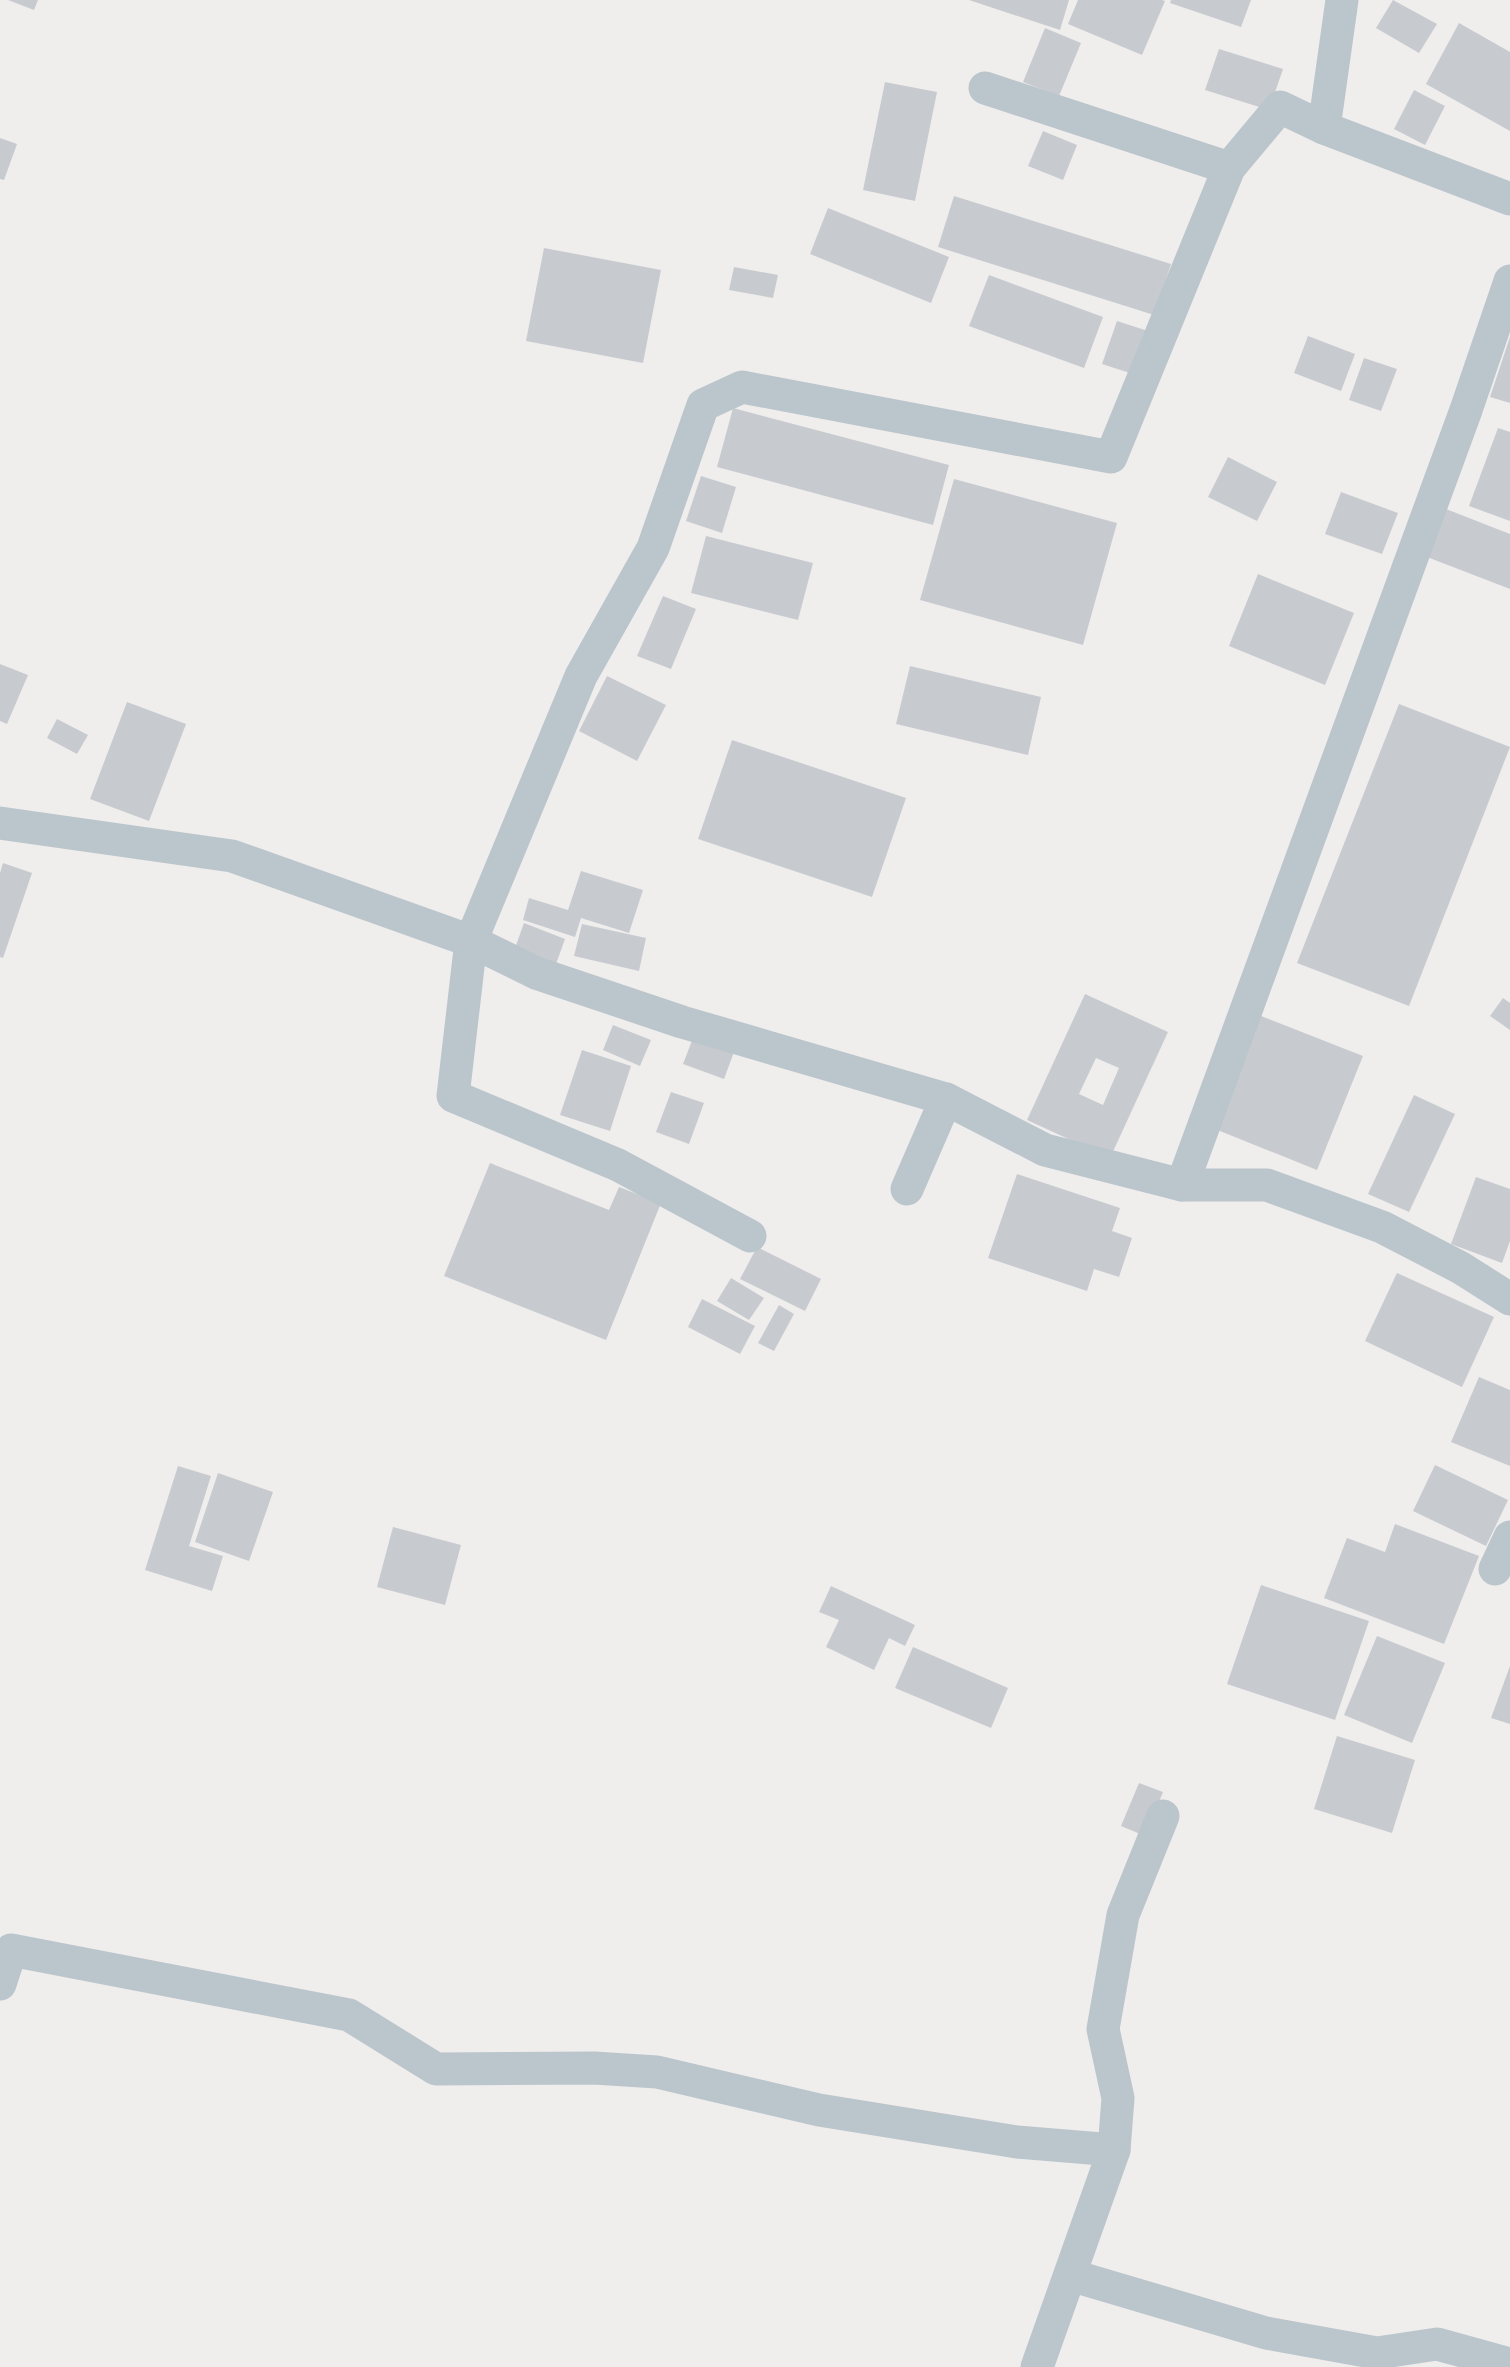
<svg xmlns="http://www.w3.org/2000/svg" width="1510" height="2367" viewBox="0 0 1510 2367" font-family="Ubuntu,sans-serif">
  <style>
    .building { fill: #c7cbd0; fill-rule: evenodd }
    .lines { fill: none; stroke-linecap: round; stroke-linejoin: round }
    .street { stroke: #bbc6cc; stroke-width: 33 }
  </style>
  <rect width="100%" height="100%" fill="#f0eded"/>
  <g class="building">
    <path d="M8 0H38L34 10Z"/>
    <path d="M969 0H1069L1060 30Z"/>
    <path d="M1078 0H1162L1165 1 1142 55 1068 24Z"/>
    <path d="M1171 0H1251L1241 27 1170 3Z"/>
    <path d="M1393 0 1437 24 1419 53 1376 28Z"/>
    <path d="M1459 23 1510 52V131L1426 84Z"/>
    <path d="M1045 28 1081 43 1059 96 1023 82Z"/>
    <path d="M1219 49 1283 69 1269 110 1205 90Z"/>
    <path d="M885 82 937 92 915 201 863 190Z"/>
    <path d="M1414 90 1445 106 1425 145 1394 129Z"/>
    <path d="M1043 131 1077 145 1063 180 1028 166Z"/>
    <path d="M0 138 17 144 4 180 0 179Z"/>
    <path d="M954 196 1171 264 1154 315 938 247Z"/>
    <path d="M828 208 949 257 931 303 810 254Z"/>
    <path d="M544 248 661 270 643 363 526 341Z"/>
    <path d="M734 267 778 275 773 298 729 290Z"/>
    <path d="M989 275 1103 317 1084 368 969 326Z"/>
    <path d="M1117 321 1148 331 1133 374 1102 364Z"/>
    <path d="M1308 336 1355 354 1341 391 1294 373Z"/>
    <path d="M1510 337V403L1490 397Z"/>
    <path d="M1364 358 1397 369 1381 411 1349 400Z"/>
    <path d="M733 408 949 465 933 525 717 467Z"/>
    <path d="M1498 428 1510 432V521L1469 506Z"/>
    <path d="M1228 457 1277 482 1257 521 1208 497Z"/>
    <path d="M701 476 736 487 722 533 686 521Z"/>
    <path d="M954 479 1117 523 1083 645 920 600Z"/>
    <path d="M1341 492 1398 513 1382 554 1325 534Z"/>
    <path d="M1446 509 1510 534V589L1427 557Z"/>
    <path d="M706 536 813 563 798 620 691 593Z"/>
    <path d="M1258 574 1354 613 1325 685 1229 646Z"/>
    <path d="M663 596 696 609 671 669 637 656Z"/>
    <path d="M0 664 28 675 7 724 0 721Z"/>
    <path d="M910 666 1041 697 1028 755 896 724Z"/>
    <path d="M607 676 666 705 637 761 579 731Z"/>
    <path d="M127 702 186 724 149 821 90 799Z"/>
    <path d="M1399 704 1510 747 1409 1006 1297 963Z"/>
    <path d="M57 719 88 735 77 754 47 738Z"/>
    <path d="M732 740 906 798 872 897 698 839Z"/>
    <path d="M3 863 32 873 3 958 0 957V873Z"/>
    <path d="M581 871 643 890 629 933 581 918 575 937 523 920 529 898 568 910Z"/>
    <path d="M524 923 565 939 556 964 515 948Z"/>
    <path d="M582 924 646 938 639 971 574 956Z"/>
    <path d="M1085 994 1168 1032 1110 1158 1027 1120ZM1096 1058 1119 1068 1103 1105 1079 1094Z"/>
    <path d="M1503 998 1510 1003V1030L1490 1016Z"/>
    <path d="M1261 1016 1363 1056 1317 1170 1215 1129Z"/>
    <path d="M613 1025 651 1040 640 1066 603 1050Z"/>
    <path d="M693 1038 734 1052 724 1079 683 1064Z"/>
    <path d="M582 1050 631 1066 610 1131 560 1115Z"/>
    <path d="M671 1092 704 1103 689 1144 656 1132Z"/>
    <path d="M1414 1095 1455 1114 1409 1212 1368 1194Z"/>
    <path d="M490 1163 609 1210 619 1187 661 1203 606 1340 444 1276Z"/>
    <path d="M1017 1174 1120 1208 1112 1231 1132 1238 1119 1277 1094 1269 1087 1291 988 1258Z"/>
    <path d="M1476 1177 1510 1189V1241L1502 1263 1451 1244Z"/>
    <path d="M757 1247 821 1279 805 1311 740 1279Z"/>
    <path d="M1397 1273 1494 1317 1462 1387 1365 1341Z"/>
    <path d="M731 1278 764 1298 749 1320 717 1301Z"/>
    <path d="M702 1299 755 1326 740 1354 688 1327Z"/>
    <path d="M779 1305 794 1314 774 1351 758 1343Z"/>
    <path d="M1479 1377 1510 1390V1466L1451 1442Z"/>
    <path d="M1435 1465 1508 1500 1486 1546 1413 1511Z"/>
    <path d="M178 1466 211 1476 189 1546 223 1556 212 1591 145 1570Z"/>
    <path d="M218 1473 273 1492 249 1561 195 1542Z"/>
    <path d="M1395 1524 1479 1556 1444 1644 1324 1598 1347 1538 1385 1552Z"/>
    <path d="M393 1527 461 1545 445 1605 377 1587Z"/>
    <path d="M1261 1585 1369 1621 1335 1720 1227 1684Z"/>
    <path d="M831 1586 915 1625 905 1646 889 1638 874 1670 826 1647 839 1620 819 1612Z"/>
    <path d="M1377 1636 1445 1663 1412 1743 1344 1715Z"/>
    <path d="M913 1647 1008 1688 991 1728 895 1688Z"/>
    <path d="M1510 1666V1724L1491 1718Z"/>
    <path d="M1337 1736 1415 1760 1392 1833 1314 1809Z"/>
    <path d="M1139 1783 1163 1792 1145 1836 1121 1826Z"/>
  </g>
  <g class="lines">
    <g class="street">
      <path d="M985 88 1229 168"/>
      <path d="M1324 128 1510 199"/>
      <path d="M0 823 232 856 471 941 536 973 682 1022 946 1099"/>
      <path d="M1182 1185 1466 410 1510 281"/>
      <path d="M907 1189 946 1099 1045 1150 1182 1185H1267L1382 1227 1461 1268 1510 1299"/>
      <path d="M750 1236 618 1165 453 1096 471 941 581 676 653 548 703 405 742 387 1111 457 1229 168 1280 107 1324 128 1342 0"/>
      <path d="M1495 1569 1510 1537"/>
      <path d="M0 1984 11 1950 349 2015 436 2069 594 2068 657 2072 819 2110 1017 2142 1114 2150"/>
      <path d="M1070 2275 1266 2333 1377 2353 1437 2344 1510 2364"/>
      <path d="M1037 2367 1114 2150 1118 2098 1103 2029 1123 1915 1163 1816"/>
    </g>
  </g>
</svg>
